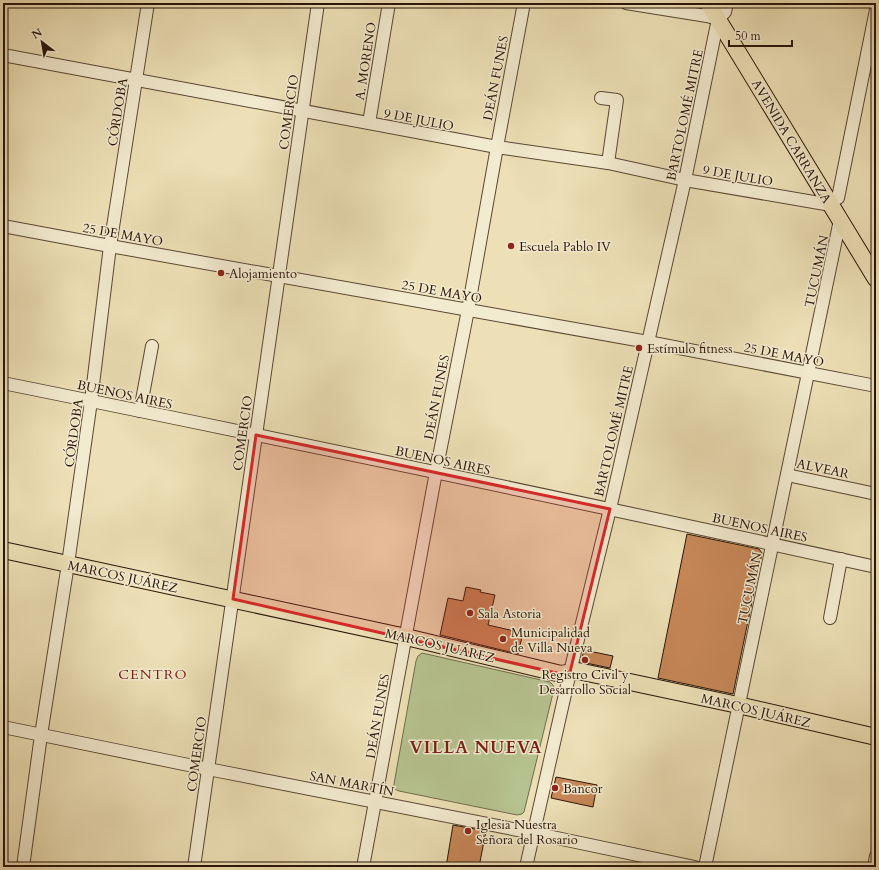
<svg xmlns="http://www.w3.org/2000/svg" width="879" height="870" viewBox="0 0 879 870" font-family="Cardo,serif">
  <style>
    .green { fill: #b6c390; stroke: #706c4c }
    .building { fill: #c78758; stroke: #291407 }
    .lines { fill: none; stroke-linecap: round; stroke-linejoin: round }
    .minor-casing { stroke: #5a4733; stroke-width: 14 }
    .major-casing { stroke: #291407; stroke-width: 18 }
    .minor { stroke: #f3ebd0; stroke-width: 12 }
    .major { stroke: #ede0b6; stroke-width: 16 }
    .marked { fill: #d62828; fill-opacity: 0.2; stroke: #d62828; stroke-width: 3; stroke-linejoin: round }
    .poi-dot { fill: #8f2418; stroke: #f3ebd0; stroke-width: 1.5 }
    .labels { text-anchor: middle; stroke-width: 3; stroke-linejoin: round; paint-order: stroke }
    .street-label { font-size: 13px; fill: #291407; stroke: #f3ebd0 }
    .poi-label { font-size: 13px; fill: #291407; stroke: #f3ebd0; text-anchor: start }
    .neighbourhood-label { font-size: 14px; letter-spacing: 1px; fill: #7a1f14; stroke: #f3ebd0 }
    .district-label { font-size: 17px; font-weight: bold; letter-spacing: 1px; fill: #7a1f14; stroke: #f3ebd0 }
  </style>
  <rect width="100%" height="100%" fill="#ede0b6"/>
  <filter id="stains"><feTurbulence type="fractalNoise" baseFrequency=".005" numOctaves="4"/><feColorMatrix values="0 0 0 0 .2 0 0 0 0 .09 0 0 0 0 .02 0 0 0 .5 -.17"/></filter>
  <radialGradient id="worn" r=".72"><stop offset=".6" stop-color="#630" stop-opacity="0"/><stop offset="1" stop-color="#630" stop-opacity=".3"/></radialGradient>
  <path class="green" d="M422 653 550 682 553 685 554 689 525 808 524 812 522 814 517 815 399 791C396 790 393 789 394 784L416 661 418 656Z"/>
  <g class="building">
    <path d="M687 534 759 549 762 553 733 694 658 678Z"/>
    <path d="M466 587 481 590 480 592 495 595 488 625 523 633 518 654 440 635 448 598 463 601Z"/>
    <path d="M584 650 613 656 610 668 581 662Z"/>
    <path d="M556 777 597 785 593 807 551 798Z"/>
    <path d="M453 825 486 831 479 867H446Z"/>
  </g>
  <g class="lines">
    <g class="minor-casing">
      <g id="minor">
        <path d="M626 3 707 16 718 19"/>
        <path d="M3 55 497 147 608 163 685 180 831 205"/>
        <path d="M601 98 617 100 608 163"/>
        <path d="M369 123 389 3"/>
        <path d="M838 198 876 10"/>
        <path d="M3 226 110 246 648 342 876 386"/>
        <path d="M3 383C294 442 586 503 876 567"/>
        <path d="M140 411 152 346"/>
        <path d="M787 475 876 494"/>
        <path d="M830 618 841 559"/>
        <path d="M3 727 208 769 533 833 695 867"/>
        <path d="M23 867 41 735 68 564 91 401 110 246 148 3"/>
        <path d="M194 867 318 3"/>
        <path d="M363 867 436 472 468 310 497 147 524 3"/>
        <path d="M526 867 570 672 610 509 685 180 718 19 725 12 727 3"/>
        <path d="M705 867 840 220"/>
        <path d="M874 867 876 856"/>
      </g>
    </g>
    <g class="major-casing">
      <g id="major">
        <path d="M708 3 876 279"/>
        <path d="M3 550 406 637 561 674 578 671 738 705 876 737"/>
      </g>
    </g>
    <use href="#minor" class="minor"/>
    <use href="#major" class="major"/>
  </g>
  <path class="marked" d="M256 435 610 509 570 672 561 674 233 599Z"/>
  <g class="poi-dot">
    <circle cx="511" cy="246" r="4"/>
    <circle cx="221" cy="273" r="4"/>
    <circle cx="639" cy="348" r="4"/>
    <circle cx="470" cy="613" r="4"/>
    <circle cx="503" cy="639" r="4"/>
    <circle cx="585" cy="660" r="4"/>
    <circle cx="555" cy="788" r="4"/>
    <circle cx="468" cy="831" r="4"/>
  </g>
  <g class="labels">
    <g class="street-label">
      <text transform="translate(365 61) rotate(-81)" y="5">A. MORENO</text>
      <text transform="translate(495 78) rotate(-79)" y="5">DEÁN FUNES</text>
      <text transform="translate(117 112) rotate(-81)" y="5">CÓRDOBA</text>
      <text transform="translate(288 112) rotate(-82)" y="5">COMERCIO</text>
      <text transform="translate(684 115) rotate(-78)" y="5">BARTOLOMÉ MITRE</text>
      <text transform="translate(419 119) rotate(11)" y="5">9 DE JULIO</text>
      <text transform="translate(792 141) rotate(59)" y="5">AVENIDA CARRANZA</text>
      <text transform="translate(738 175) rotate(10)" y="5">9 DE JULIO</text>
      <text transform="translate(123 234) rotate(10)" y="5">25 DE MAYO</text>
      <text transform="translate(816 271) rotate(-78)" y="5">TUCUMÁN</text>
      <text transform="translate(442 291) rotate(10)" y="5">25 DE MAYO</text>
      <text transform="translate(784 354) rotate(11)" y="5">25 DE MAYO</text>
      <text transform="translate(125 394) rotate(12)" y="5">BUENOS AIRES</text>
      <text transform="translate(436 397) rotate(-79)" y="5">DEÁN FUNES</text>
      <text transform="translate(613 431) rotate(-77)" y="5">BARTOLOMÉ MITRE</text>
      <text transform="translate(73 433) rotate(-82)" y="5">CÓRDOBA</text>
      <text transform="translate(242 433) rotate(-82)" y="5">COMERCIO</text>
      <text transform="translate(443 460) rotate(12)" y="5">BUENOS AIRES</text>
      <text transform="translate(823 468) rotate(12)" y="5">ALVEAR</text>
      <text transform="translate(760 527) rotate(12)" y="5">BUENOS AIRES</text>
      <text transform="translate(123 576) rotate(12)" y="5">MARCOS JUÁREZ</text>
      <text transform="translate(749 588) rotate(-78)" y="5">TUCUMÁN</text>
      <text transform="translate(440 645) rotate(13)" y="5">MARCOS JUÁREZ</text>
      <text transform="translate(756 710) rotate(13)" y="5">MARCOS JUÁREZ</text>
      <text transform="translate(377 716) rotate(-80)" y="5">DEÁN FUNES</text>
      <text transform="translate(196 754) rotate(-82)" y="5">COMERCIO</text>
      <text transform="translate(352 783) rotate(11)" y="5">SAN MARTÍN</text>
    </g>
    <g class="poi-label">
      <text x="519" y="251">Escuela Pablo IV</text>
      <text x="229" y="278">Alojamiento</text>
      <text x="647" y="353">Estímulo fitness</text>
      <text x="478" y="618">Sala Astoria</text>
      <text x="511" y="637">Municipalidad<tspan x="511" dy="15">de Villa Nueva</tspan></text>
      <text x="585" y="679" text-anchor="middle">Registro Civil y<tspan x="585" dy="15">Desarrollo Social</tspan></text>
      <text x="563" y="793">Bancor</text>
      <text x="476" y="829">Iglesia Nuestra<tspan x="476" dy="15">Señora del Rosario</tspan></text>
    </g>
    <g class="neighbourhood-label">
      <text x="153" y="679">CENTRO</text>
    </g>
    <g class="district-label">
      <text x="476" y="753">VILLA NUEVA</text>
    </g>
  </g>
  <rect width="879" height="870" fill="none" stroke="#ede0b6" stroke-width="16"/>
  <rect x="4" y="4" width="871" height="862" fill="none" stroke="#291407" stroke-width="2"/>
  <rect x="8" y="8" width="863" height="854" fill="none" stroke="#291407"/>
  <g transform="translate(42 42) rotate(329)" stroke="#f3ebd0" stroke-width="3" paint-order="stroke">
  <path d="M0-3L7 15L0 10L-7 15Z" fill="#291407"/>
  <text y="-6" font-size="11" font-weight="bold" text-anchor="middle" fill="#291407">N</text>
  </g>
  <path d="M729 40v6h63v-6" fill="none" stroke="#291407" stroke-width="2"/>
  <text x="735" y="40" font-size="12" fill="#291407" stroke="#f3ebd0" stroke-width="3" paint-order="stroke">50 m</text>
  <rect width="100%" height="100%" filter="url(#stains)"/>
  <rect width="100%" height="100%" fill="url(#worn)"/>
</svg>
